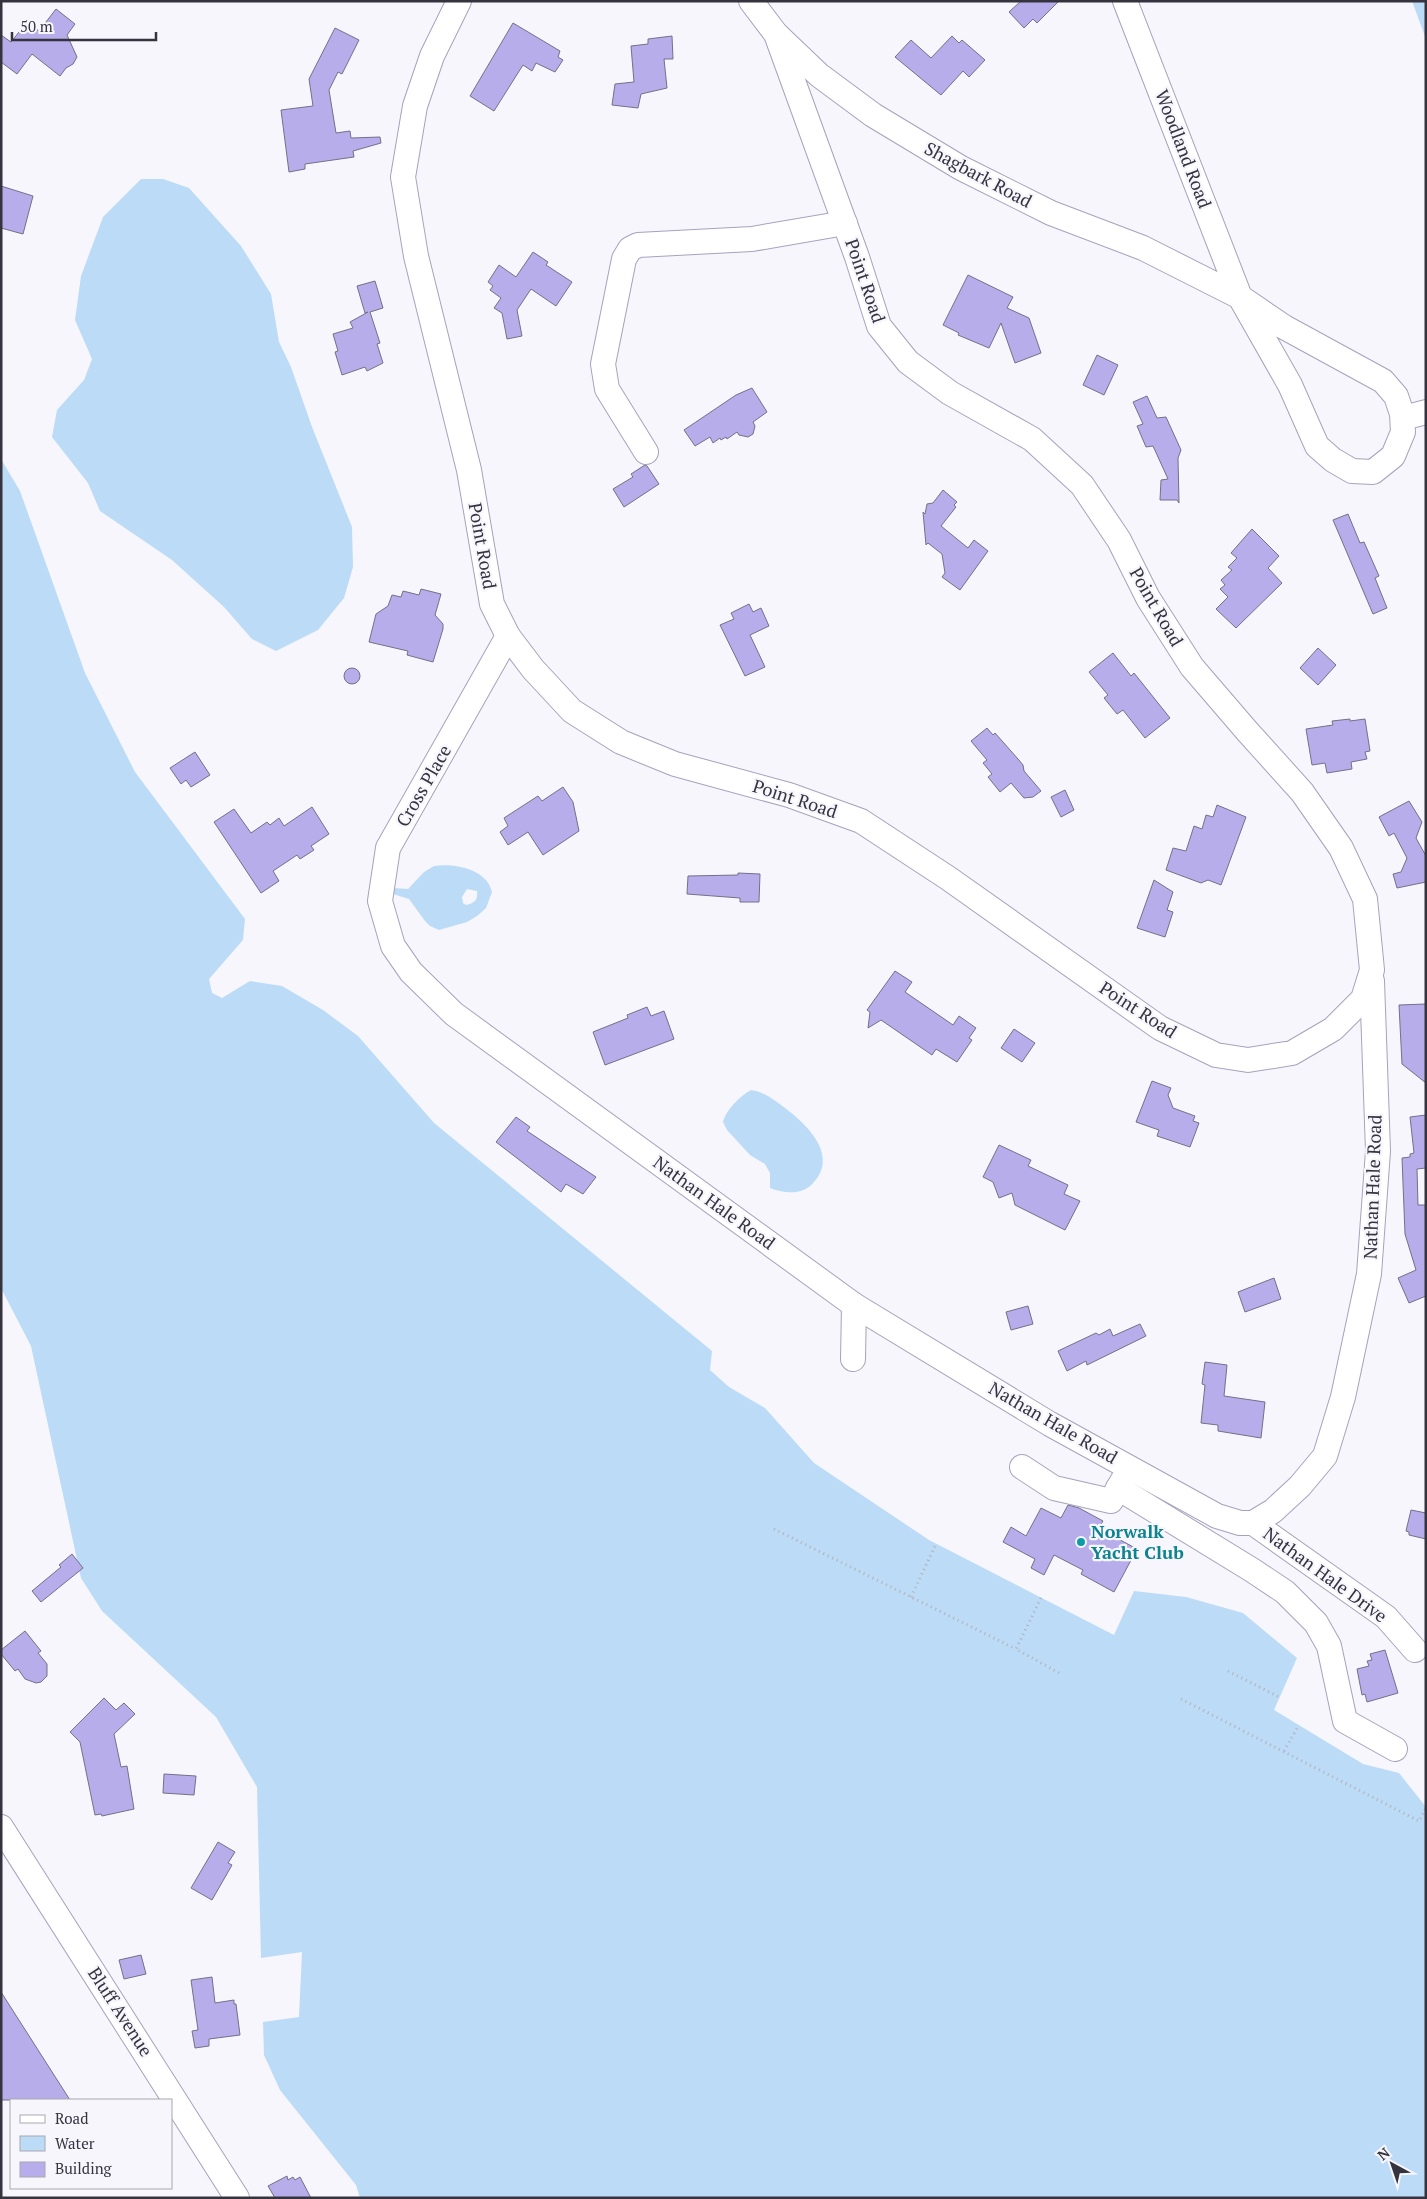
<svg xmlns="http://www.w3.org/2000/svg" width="1427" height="2199" viewBox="0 0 1427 2199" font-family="'PT Serif',serif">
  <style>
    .water { fill: #bbdbf7; fill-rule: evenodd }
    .building { fill: #b7adea; stroke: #737088 }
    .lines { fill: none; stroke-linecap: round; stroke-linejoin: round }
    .minor-casing { stroke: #a6a2bd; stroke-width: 26 }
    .path { stroke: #b2b1b8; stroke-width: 3; stroke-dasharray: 1 4; stroke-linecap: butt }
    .minor { stroke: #fff; stroke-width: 24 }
    .culture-dot { fill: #0f9aa8; stroke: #f7f6fc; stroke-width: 2 }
    .labels { text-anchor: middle; stroke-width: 4.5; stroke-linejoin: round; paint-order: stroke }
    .street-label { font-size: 18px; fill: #35333e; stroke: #f7f6fc }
    .culture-label { font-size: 18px; font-weight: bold; fill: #0d838f; stroke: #f7f6fc; text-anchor: start }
  </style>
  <rect width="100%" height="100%" fill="#f7f6fc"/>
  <g class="water">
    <path d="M1412 1H1426V39Z"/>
    <path d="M141 179H163L189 188 241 246 271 294 279 342 291 367 312 427 352 527 353 567 344 598 318 630 276 651 252 639 224 607 172 560 100 511 88 483 52 437 57 410 84 380 92 359 75 320 81 276 103 217Z"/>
    <path d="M1 459 20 491 85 673 135 772 245 919 243 940 209 979 212 993 222 998 250 981 282 986 323 1010 358 1036 434 1123 712 1351 710 1370 729 1387 765 1408 814 1463 929 1540 1114 1635 1134 1591 1186 1597 1243 1613 1297 1658 1274 1710 1363 1764 1399 1773 1426 1807V2198H360L356 2185 280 2090 264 2055 263 2022 299 2017 302 1952 261 1958 257 1787 216 1717 102 1611 81 1578 31 1346 1 1288Z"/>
    <path d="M434 866C454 863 487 869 492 892L486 908 477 916 467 922 439 930 430 926 425 921 409 899 390 893 394 888 408 889 424 872ZM467 889 477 891C478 900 475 903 466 905L463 903 462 897Z"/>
    <path d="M751 1090C765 1092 774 1100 785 1108 809 1126 841 1158 810 1186 799 1195 783 1193 770 1188V1173L765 1164 750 1155 727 1130 723 1122C726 1110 740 1096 751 1090Z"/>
  </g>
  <g class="building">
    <path d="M1021 1H1059L1037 23 1033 19 1024 28 1009 12Z"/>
    <path d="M56 9 75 24 67 35 77 57 73 64 66 68 60 76 32 54 17 74 1 62V35L11 42 27 22 39 31Z"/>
    <path d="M513 23 560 51 558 57 563 60 555 72 536 63 532 71 523 65 494 111 470 96Z"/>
    <path d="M335 28 359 40 342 74 338 72 329 90 336 133 350 131 351 138 380 137 381 143 353 151 354 157 305 164V169L289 172 281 110 313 106 309 79Z"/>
    <path d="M672 36 673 59H664L667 88 641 94 638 108 612 105 615 84 634 82 631 46 648 44V39Z"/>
    <path d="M952 36 959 43 962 40 985 60 969 77 963 71 941 95 895 57 911 40 931 58Z"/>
    <path d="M1 186 33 196 23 234 1 228Z"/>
    <path d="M533 252 548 262 546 265 572 282 556 306 531 289 517 310 522 336 507 339 502 313 494 308 501 298 490 290 493 286 488 282 499 265 516 277Z"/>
    <path d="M968 275 1013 297 1007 308 1029 318 1041 353 1015 363 1001 323 989 348 958 335 959 333 943 325Z"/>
    <path d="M375 281 383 308 370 312 380 343 377 344 383 363 367 371 365 367 342 375 335 352 338 351 333 334 353 328 350 322 368 312 365 313 357 286Z"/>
    <path d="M1097 355 1118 365 1104 395 1083 385Z"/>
    <path d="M752 388 767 412 753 422 755 426 753 434 748 437 739 435 737 432 727 439 726 437 721 440 720 438 713 443 710 437 695 446 684 430 736 395Z"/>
    <path d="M1147 396 1157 418 1166 417 1181 450 1178 458 1179 503 1177 500H1160L1161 480 1168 479 1153 446 1146 447 1137 426 1143 424 1133 402Z"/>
    <path d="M645 465 647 466 659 484 624 507 613 489 633 477 631 474Z"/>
    <path d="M943 490 957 502 954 505 956 507 941 526 968 548 974 540 988 551 960 590 942 577 945 573 942 554 928 543 926 545 923 512 925 514 927 504 933 503Z"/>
    <path d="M1348 514 1360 543 1364 542 1379 576 1375 578 1387 608 1373 614 1333 520Z"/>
    <path d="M1252 529 1279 556 1268 568 1282 583 1236 628 1216 609 1228 597 1220 589 1225 585 1221 580 1232 570 1228 567 1237 558 1231 553Z"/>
    <path d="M421 589 441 594 435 615 443 624V629L433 662 407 655 408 651 369 642 376 614 388 606 392 595 401 597 403 591 419 595Z"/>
    <path d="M749 604 753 612 761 608 769 626 750 635 765 667 745 676 720 625 734 619 731 613Z"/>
    <path d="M1318 648 1336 665 1318 685 1300 668Z"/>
    <path d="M1113 653 1131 676 1134 673 1170 718 1145 738 1123 710 1117 714 1104 698 1108 695 1089 672Z"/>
    <circle cx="352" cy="676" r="8"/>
    <path d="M1350 719V721L1365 719 1370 751 1365 752 1367 759 1351 762 1352 769 1327 773 1325 763 1312 765 1306 729 1333 725 1332 721Z"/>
    <path d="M987 728 993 735 995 733 1018 759 1023 765 1024 771 1041 791 1033 797 1024 798 1011 783 1000 792 988 777 992 774 983 763 987 760 971 741Z"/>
    <path d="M195 752 210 775 191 787 186 780 181 784 170 768Z"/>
    <path d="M563 787 573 802 579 831 543 855 528 832 508 845 500 832 508 826 504 818 538 796 542 801Z"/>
    <path d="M1065 790 1074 810 1061 817 1051 797Z"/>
    <path d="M1409 801 1422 822 1416 838 1426 856V882L1397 888 1393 874 1401 872 1407 858 1394 833 1389 836 1379 817Z"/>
    <path d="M1217 805 1246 817 1221 885 1208 880 1201 883 1166 870 1173 848 1186 851 1194 826 1202 829 1206 815 1213 817Z"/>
    <path d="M312 807 329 834 311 846 314 850 300 859 297 855 273 871 279 881 261 893 214 822 234 809 251 833 267 822 270 825 279 818 284 826Z"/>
    <path d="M738 873 760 874 759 902H740V898L687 894 688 876 738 875Z"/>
    <path d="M1154 880 1173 892 1167 910 1173 912 1165 937 1137 928Z"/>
    <path d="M895 971 912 982 905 992 953 1025 959 1016 976 1028 969 1038 972 1040 957 1062 936 1049 932 1055 881 1020 868 1028 870 1012 867 1010Z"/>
    <path d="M1426 1004V1083L1402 1064 1399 1005Z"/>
    <path d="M647 1007 651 1016 664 1011 674 1039 605 1065 593 1032 628 1018 627 1015Z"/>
    <path d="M1014 1029 1035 1043 1022 1062 1001 1048Z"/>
    <path d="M1152 1081 1171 1088 1168 1095 1173 1108 1195 1116 1193 1121 1199 1123 1190 1147 1157 1136 1159 1130 1136 1122Z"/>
    <path d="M1426 1115V1168L1417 1169 1418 1205H1426V1296L1409 1303 1398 1278 1416 1270 1405 1234 1402 1158 1410 1157V1154L1414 1153 1410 1117Z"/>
    <path d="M516 1117 530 1127 527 1131 596 1177 583 1194 566 1184 561 1192 496 1142Z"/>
    <path d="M999 1145 1031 1160 1028 1166 1068 1185 1064 1194 1080 1201 1065 1230 1015 1205 1012 1193 999 1198 993 1182 983 1177Z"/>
    <path d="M1274 1278 1281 1299 1245 1312 1238 1292Z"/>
    <path d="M1028 1306 1033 1324 1011 1330 1006 1312Z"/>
    <path d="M1140 1324 1146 1336 1087 1365 1086 1361 1067 1371 1058 1351 1096 1333 1099 1335 1110 1329 1113 1336Z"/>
    <path d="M1205 1362 1227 1365 1224 1396 1265 1402 1261 1438 1218 1431V1425L1201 1423 1205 1385 1202 1384Z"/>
    <path d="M1068 1505 1079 1508 1103 1521 1100 1526 1112 1532 1111 1535 1137 1549 1114 1592 1081 1574 1083 1570 1054 1555 1044 1575 1031 1568 1035 1559 1003 1542 1011 1527 1026 1536 1041 1508 1061 1518Z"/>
    <path d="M1411 1510 1426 1513V1539L1409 1535V1532L1406 1531Z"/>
    <path d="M72 1554 83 1568 41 1602 32 1591 61 1567 59 1565Z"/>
    <path d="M25 1631 41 1651 38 1653 47 1664V1676L41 1682 36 1683 25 1679 18 1669 15 1671 1 1654V1650Z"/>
    <path d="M1385 1650 1398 1693 1367 1702 1365 1694 1362 1695 1357 1669 1369 1666 1367 1661 1372 1660 1370 1654Z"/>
    <path d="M104 1698 116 1710 124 1703 135 1714 114 1734 121 1767 127 1766 134 1809 102 1816 101 1814 95 1815 80 1742 70 1732Z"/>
    <path d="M164 1774 196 1776 194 1795 163 1793Z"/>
    <path d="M218 1842 235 1852 228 1863 232 1865 212 1900 191 1888Z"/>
    <path d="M141 1955 146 1974 124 1979 119 1960Z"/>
    <path d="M212 1977 215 2003 234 2000V2004H236L240 2035 209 2039V2046L195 2048 192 2031 198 2030 191 1980Z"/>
    <path d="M1 1992 70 2100H1Z"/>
    <path d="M287 2176 288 2180 293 2177 295 2180 300 2177 311 2198H275L268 2186Z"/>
  </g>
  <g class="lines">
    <g class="minor-casing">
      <g id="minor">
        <path d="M459 1 432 56 415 106 403 177 416 256 469 470 492 604 508 636 533 669 572 711 621 742 675 764 789 795 861 821 948 878 1160 1028 1216 1055 1248 1060 1292 1053 1333 1029 1363 999 1372 970 1365 899 1341 848 1302 792 1247 731 1192 667 1148 598 1119 540 1082 485 1032 439 950 393 908 362 879 326 857 257 776 34"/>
        <path d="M751 1 776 34 819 75 873 115 961 168 1051 213 1143 248 1240 297 1284 327 1383 381 1396 396 1402 414 1403 432 1393 456 1373 472 1352 471 1333 460 1317 446 1290 385 1240 297 1125 1"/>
        <path d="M1403 418 1426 412"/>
        <path d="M646 452 607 389 603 364 624 259 630 249 638 245 752 239 845 223"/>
        <path d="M508 636 388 848 380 901 393 946 411 972 454 1014 854 1305 1050 1424 1217 1516 1240 1523H1253L1273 1511 1300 1486 1325 1456 1343 1397 1369 1274 1378 1151 1372 981"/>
        <path d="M853 1359 854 1305"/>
        <path d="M1022 1467 1054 1488 1111 1501 1125 1476"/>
        <path d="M1118 1488 1252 1570 1285 1592 1316 1623 1329 1646 1345 1721 1395 1749"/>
        <path d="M1253 1523 1386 1617 1415 1650"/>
        <path d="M1 1827 237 2198"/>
      </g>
    </g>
    <g class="path">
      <path d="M774 1529 1016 1649"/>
      <path d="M911 1597 936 1544"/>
      <path d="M1041 1598 1016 1649 1059 1673"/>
      <path d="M1228 1671 1279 1697"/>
      <path d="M1181 1699 1419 1821 1426 1808"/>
      <path d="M1284 1751 1299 1725"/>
    </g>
    <use href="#minor" class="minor"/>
  </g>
  <circle class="culture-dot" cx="1081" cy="1542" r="5"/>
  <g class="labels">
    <g class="street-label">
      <text transform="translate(1183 149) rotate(69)" y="6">Woodland Road</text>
      <text transform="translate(978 175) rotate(28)" y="6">Shagbark Road</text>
      <text transform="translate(865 281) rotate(71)" y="6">Point Road</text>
      <text transform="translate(482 546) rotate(80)" y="6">Point Road</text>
      <text transform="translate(1156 607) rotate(60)" y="6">Point Road</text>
      <text transform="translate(424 786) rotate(-60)" y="6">Cross Place</text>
      <text transform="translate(795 799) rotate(18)" y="6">Point Road</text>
      <text transform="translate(1138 1010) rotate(33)" y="6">Point Road</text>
      <text transform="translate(1373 1187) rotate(-88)" y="6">Nathan Hale Road</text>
      <text transform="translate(714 1203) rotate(36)" y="6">Nathan Hale Road</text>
      <text transform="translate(1053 1423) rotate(30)" y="6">Nathan Hale Road</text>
      <text transform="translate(1325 1575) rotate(36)" y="6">Nathan Hale Drive</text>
      <text transform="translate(120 2012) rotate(57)" y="6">Bluff Avenue</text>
    </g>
    <g class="culture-label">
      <text x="1091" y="1538">Norwalk<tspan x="1091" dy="21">Yacht Club</tspan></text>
    </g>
  </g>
  <rect width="1427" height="2199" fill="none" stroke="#35333e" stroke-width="5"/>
  <rect x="10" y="2099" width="162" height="90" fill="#f7f6fc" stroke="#a9a8b0"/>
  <rect x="20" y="2115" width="25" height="8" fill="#ffffff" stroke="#a9a8b0"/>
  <text x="55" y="2124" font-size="15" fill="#35333e">Road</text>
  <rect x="20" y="2136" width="25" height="15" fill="#bbdbf7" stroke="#a9a8b0"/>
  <text x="55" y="2149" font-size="15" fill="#35333e">Water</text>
  <rect x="20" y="2162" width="25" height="15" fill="#b7adea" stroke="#a9a8b0"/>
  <text x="55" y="2174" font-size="15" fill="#35333e">Building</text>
  <g transform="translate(1392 2164) rotate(320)" stroke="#f7f6fc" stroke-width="4" paint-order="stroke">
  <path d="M0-4L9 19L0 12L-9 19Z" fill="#35333e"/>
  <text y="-8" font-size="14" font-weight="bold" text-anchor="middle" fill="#35333e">N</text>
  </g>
  <path d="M12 32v8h144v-8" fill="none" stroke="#35333e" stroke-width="2.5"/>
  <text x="20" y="32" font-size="15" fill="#35333e" stroke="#f7f6fc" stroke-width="4" paint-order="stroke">50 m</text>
</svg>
